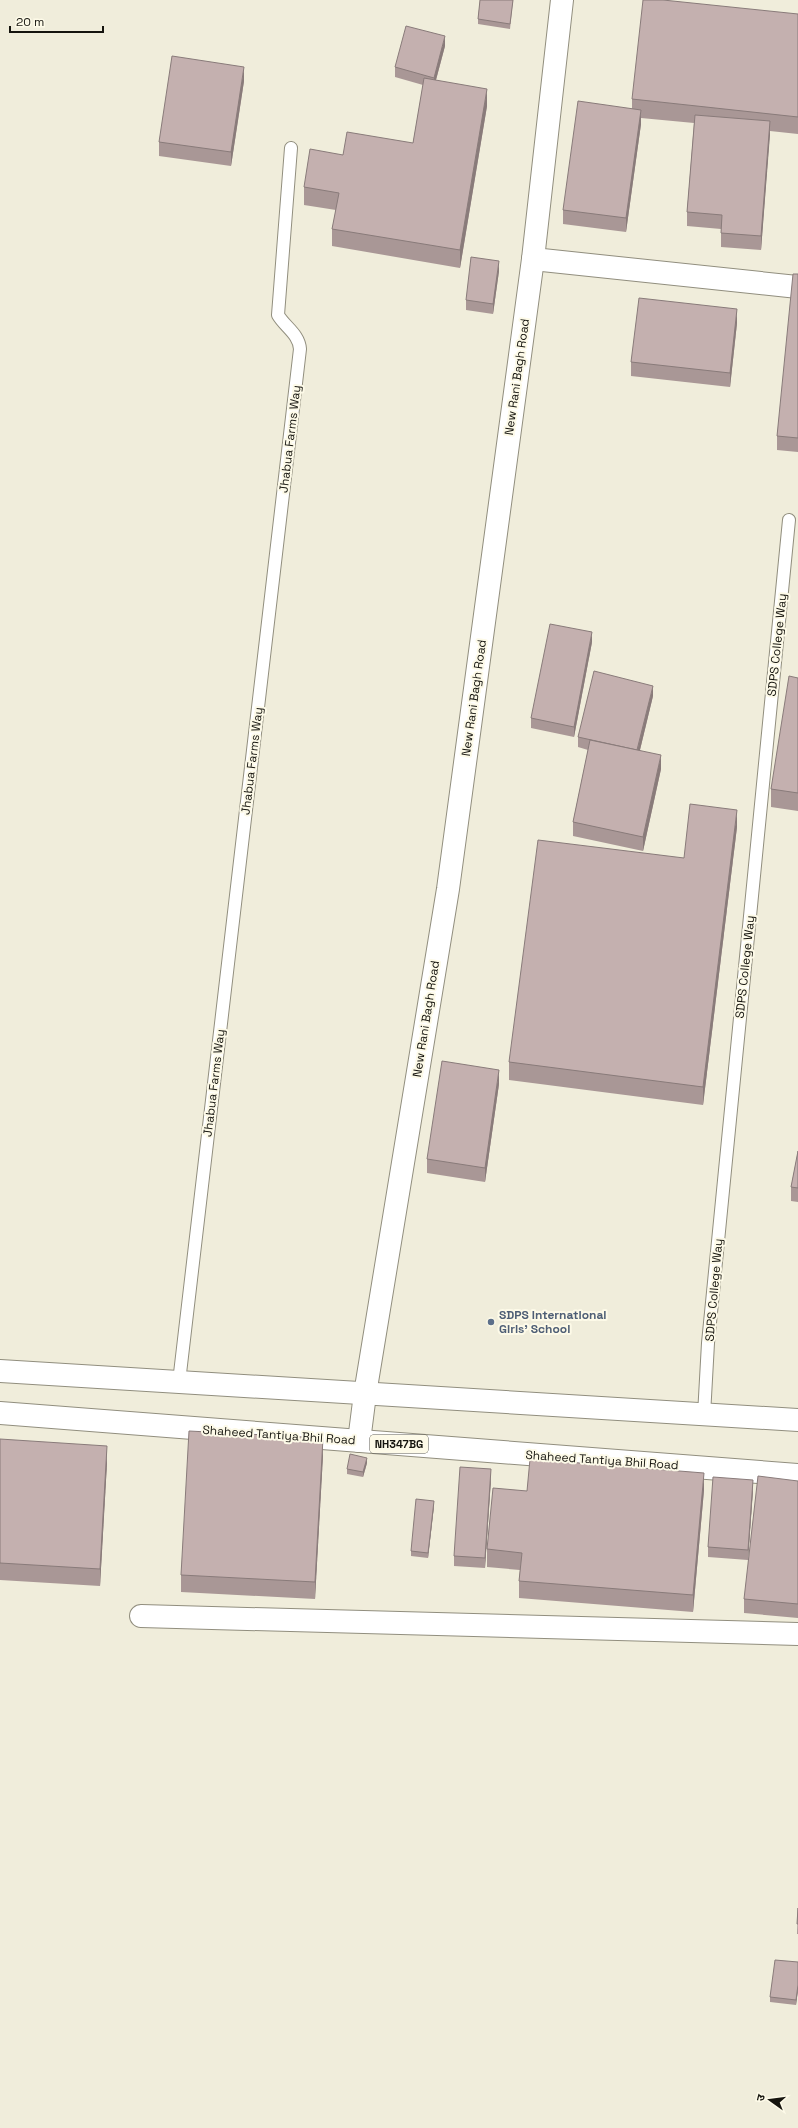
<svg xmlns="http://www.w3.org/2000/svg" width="798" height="2128" viewBox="0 0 798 2128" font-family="'Space Grotesk','Noto Sans Devanagari',sans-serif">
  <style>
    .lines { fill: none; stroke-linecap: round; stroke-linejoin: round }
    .lane-casing { stroke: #918e7e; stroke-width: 14 }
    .street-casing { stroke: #918e7e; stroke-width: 24 }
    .primary-casing { stroke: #918e7e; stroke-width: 24 }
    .lane { stroke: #fff; stroke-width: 12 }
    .street { stroke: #fff; stroke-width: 22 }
    .primary { stroke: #fff; stroke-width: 22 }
    .wall { fill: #a99796 }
    .shaded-wall { fill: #897b7a }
    .building { fill: #c4b0af; stroke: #897b7a }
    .service-dot { fill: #5c6f8a; stroke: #fdfae8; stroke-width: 1.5 }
    .labels { text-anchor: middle; stroke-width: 4; stroke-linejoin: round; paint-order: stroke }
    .shield { fill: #fdfae8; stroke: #5b594f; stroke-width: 1 }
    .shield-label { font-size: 11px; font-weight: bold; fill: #15140e }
    .street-label { font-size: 12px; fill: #15140e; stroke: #fdfae8 }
    .service-label { font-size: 12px; font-weight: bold; fill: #4e5e75; stroke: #fdfae8; text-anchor: start }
  </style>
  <rect width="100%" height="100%" fill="#f0eddb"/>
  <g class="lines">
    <g class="lane-casing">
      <g id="lane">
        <path d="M179 1382 300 349C299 334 285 327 278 315L291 148"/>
        <path d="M704 1415 708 1343 789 520"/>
      </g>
    </g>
    <g class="street-casing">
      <g id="street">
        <path d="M533 259 798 287"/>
        <path d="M359 1441 365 1394 448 889 533 259 562 0"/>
        <path d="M141 1616 798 1634"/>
      </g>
    </g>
    <g class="primary-casing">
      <g id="primary">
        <path d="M0 1371 798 1420"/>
        <path d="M0 1413 798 1475"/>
      </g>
    </g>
    <use href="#lane" class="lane"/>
    <use href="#street" class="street"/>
    <use href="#primary" class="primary"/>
  </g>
  <g class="wall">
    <path d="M480 0H513L510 29 478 24V19Z"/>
    <path d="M798 14V134L770 131 761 250 721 247V229L687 226V212L694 123 641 118V124L626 232 563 224V210L632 108V99Z"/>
    <path d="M445 46 436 80 487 106 460 268 332 246V229L336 210 304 205V187L343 155 413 143 423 85 395 77V67Z"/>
    <path d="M244 81 231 166 159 156V142Z"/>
    <path d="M499 271 493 314 466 310V300Z"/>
    <path d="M798 274V452L777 450V436Z"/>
    <path d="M737 323 730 387 631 376V362Z"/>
    <path d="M592 642 574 737 531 728V718Z"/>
    <path d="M798 678V811L771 807V789Z"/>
    <path d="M653 696 640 750 661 769 643 851 573 836V822L588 750 578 747V737Z"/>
    <path d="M737 827 703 1105 509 1080V1062L684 858Z"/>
    <path d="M499 1084 485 1182 427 1173V1159Z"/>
    <path d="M798 1151V1202L791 1201V1187Z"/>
    <path d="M0 1439 107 1463 100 1586 0 1580Z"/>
    <path d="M323 1455 315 1599 181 1592V1575Z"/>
    <path d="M367 1463 363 1477 347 1474V1469Z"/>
    <path d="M491 1479 485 1568 454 1566V1556Z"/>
    <path d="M798 1481V1618L744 1613V1599Z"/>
    <path d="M704 1490 693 1612 519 1598V1581L520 1570 487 1567V1549L527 1491Z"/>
    <path d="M753 1490 748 1560 708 1557V1547Z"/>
    <path d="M434 1506 428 1558 411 1556V1551Z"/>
    <path d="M798 1908V1934H797Z"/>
    <path d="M798 1962V1990L796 2005 770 2002V1997Z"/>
  </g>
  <g class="shaded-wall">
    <path d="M445 36V46L434 87V78Z"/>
    <path d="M244 67V81L231 166V152Z"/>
    <path d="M487 89V106L460 268V250Z"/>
    <path d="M641 110V124L626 232V218Z"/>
    <path d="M770 121V135L761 250V236Z"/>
    <path d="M499 261V271L493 314V304Z"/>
    <path d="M737 309V323L730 387V373Z"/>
    <path d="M592 632V642L574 737V727Z"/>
    <path d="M653 686V696L637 762V752Z"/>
    <path d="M661 755V769L643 851V837Z"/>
    <path d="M737 810V827L703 1105V1087Z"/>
    <path d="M499 1070V1084L485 1182V1168Z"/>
    <path d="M323 1438V1455L315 1599V1582Z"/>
    <path d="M107 1446V1463L100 1586V1569Z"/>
    <path d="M367 1458V1463L363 1477V1472Z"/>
    <path d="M491 1469V1479L485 1568V1558Z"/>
    <path d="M704 1473V1490L693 1612V1595Z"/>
    <path d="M753 1480V1490L748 1560V1550Z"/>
    <path d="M434 1501V1506L428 1558V1553Z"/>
    <path d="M798 1985V1990L796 2005V2000Z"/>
  </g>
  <g class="building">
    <path d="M480 0H513L510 24 478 19Z"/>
    <path d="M643 0H663L798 14V117L632 99Z"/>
    <path d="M406 26 445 36 434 78 395 67Z"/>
    <path d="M172 56 244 67 231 152 159 142Z"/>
    <path d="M424 78 487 89 460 250 332 229 339 193 304 187 310 149 343 155 347 132 413 143Z"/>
    <path d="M578 101 641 110 626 218 563 210Z"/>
    <path d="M695 115 770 121 761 236 721 233 722 215 687 212Z"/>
    <path d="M471 257 499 261 493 304 466 300Z"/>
    <path d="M793 274H798V438L777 436Z"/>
    <path d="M639 298 737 309 730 373 631 362Z"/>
    <path d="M550 624 592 632 574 727 531 718Z"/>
    <path d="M594 671 653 686 637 750 578 737Z"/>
    <path d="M789 676 798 678V793L771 789Z"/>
    <path d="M590 740 661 755 643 837 573 822Z"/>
    <path d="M690 804 737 810 703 1087 509 1062 538 840 684 858Z"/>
    <path d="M442 1061 499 1070 485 1168 427 1159Z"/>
    <path d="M798 1151V1188L791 1187Z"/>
    <path d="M189 1431 323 1438 315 1582 181 1575Z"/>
    <path d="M0 1439 107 1446 100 1569 0 1563Z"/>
    <path d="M350 1454 367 1458 363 1472 347 1469Z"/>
    <path d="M530 1459 704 1473 693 1595 519 1581 522 1553 487 1549 493 1488 527 1491Z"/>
    <path d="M460 1467 491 1469 485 1558 454 1556Z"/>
    <path d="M758 1476 798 1481V1604L744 1599Z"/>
    <path d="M713 1477 753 1480 748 1550 708 1547Z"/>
    <path d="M416 1499 434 1501 428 1553 411 1551Z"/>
    <path d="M798 1908V1924H797Z"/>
    <path d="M775 1960 798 1962V1985L796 2000 770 1997Z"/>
  </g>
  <circle class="service-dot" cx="491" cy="1322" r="4"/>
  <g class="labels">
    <rect class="shield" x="370" y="1435" width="58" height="18" rx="3"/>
    <g class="shield-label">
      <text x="399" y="1448">NH347BG</text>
    </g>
    <g class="street-label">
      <text transform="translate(517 377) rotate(-82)" y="4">New Rani Bagh Road</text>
      <text transform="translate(290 439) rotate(-83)" y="4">Jhabua Farms Way</text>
      <text transform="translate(777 645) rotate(-84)" y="4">SDPS College Way</text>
      <text transform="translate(474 698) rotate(-82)" y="4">New Rani Bagh Road</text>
      <text transform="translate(252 761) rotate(-83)" y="4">Jhabua Farms Way</text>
      <text transform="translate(745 967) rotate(-84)" y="4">SDPS College Way</text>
      <text transform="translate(426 1019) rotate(-81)" y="4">New Rani Bagh Road</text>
      <text transform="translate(214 1083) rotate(-83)" y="4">Jhabua Farms Way</text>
      <text transform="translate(714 1290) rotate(-85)" y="4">SDPS College Way</text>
      <text transform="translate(279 1435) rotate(4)" y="4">Shaheed Tantiya Bhil Road</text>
      <text transform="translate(602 1460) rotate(4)" y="4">Shaheed Tantiya Bhil Road</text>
    </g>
    <g class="service-label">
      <text x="499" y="1319">SDPS International<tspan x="499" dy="14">Girls' School</tspan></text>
    </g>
  </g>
  <g transform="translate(770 2100) rotate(284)" stroke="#fdfae8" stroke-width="3" paint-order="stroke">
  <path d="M0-3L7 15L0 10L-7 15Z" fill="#15140e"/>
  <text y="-6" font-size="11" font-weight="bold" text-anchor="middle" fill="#15140e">उ</text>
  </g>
  <path d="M10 26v6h93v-6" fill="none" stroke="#15140e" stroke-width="2"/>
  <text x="16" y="26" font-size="12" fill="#15140e" stroke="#fdfae8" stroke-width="3" paint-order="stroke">20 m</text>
</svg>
